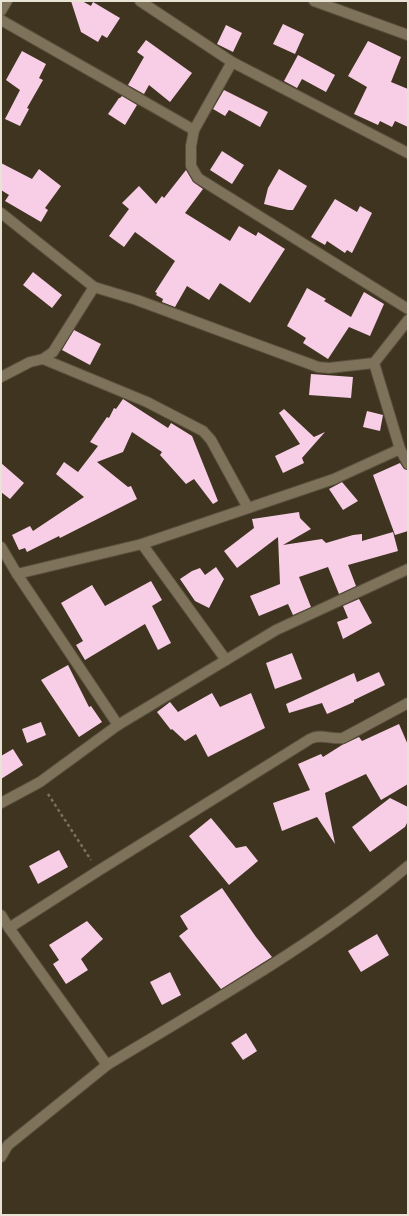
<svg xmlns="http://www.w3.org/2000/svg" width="409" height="1216" viewBox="0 0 409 1216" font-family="'Source Sans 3',sans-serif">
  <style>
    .building { fill: #f8cee7 }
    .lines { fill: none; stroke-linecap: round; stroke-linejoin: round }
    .service-casing { stroke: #58503d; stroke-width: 12 }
    .path { stroke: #79705d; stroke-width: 2.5; stroke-dasharray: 3 3; stroke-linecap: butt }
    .service { stroke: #7e725b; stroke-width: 10 }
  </style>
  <rect width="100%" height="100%" fill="#3f341f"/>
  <g class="building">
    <path d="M71 1H82L91 6 93 2 120 18 107 38 102 35 98 42 81 32Z"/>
    <path d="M283 24 304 34 295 54 273 44Z"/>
    <path d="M226 25 242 33 233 52 217 44Z"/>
    <path d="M146 40 192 73 170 102 149 85 144 94 128 85 144 57 137 52Z"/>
    <path d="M368 41 401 57 391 82 408 89V127L395 121 392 127 380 121 378 125 354 114 367 87 348 76Z"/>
    <path d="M22 51 46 64 39 78 43 80 27 108 29 109 20 126 5 119 20 90 6 80Z"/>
    <path d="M298 55 335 75 326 92 302 79 297 88 284 81Z"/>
    <path d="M224 90 268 112 260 127 229 110 225 116 213 109Z"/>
    <path d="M122 96 137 105 125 125 108 114 119 98H120Z"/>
    <path d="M222 151 244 165 232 184 210 170Z"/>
    <path d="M1 163 32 179 39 169 61 186 45 208 48 210 41 222 5 201 9 195 1 190Z"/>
    <path d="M279 169 307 186 293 210H288L264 204 268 188Z"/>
    <path d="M186 170 193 182 203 189 185 213 230 241 239 226 256 236 258 232 285 249 250 303 220 283 209 300 187 286 175 307 162 302 163 299 156 295 157 293 155 292 175 261 135 232 124 247 109 236 129 209 122 203 139 186 156 204 162 196 164 198Z"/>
    <path d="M335 199 357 212 360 206 372 213 352 253 347 250 345 253 327 241 325 245 311 237Z"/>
    <path d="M33 272 62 295 52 308 23 285Z"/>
    <path d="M307 288 326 299 324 301 351 317 364 292 384 304 370 336 349 327 328 359 303 343 306 338 287 326Z"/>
    <path d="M74 330 101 344 90 365 62 350Z"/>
    <path d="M311 374 353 377 351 398 309 395Z"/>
    <path d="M123 399 168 428 171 423 192 436 218 501 213 504 194 479 186 484 160 455 162 452 132 432 123 452 97 462 128 487 131 486 137 499 60 538 59 536 27 552 25 548 19 550 12 535 30 526 33 531 84 497 56 474 64 462 78 472 98 446 90 442 107 417 109 418 114 408 116 409Z"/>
    <path d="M284 409 314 437 325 432 302 458 304 463 283 473 275 456 300 444 279 413Z"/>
    <path d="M367 411 383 415 380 431 363 427Z"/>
    <path d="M1 463 24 483 10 499 1 492Z"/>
    <path d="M400 463 404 469 408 470V531L395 535 373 475Z"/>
    <path d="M342 482 358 501 343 510 329 489Z"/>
    <path d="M299 512 300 518 311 529 283 545 322 539 326 543 353 535 362 534V541L393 532 398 551 348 565 356 586 339 594 328 567 299 577 311 607 293 615 288 604 259 616 250 596 280 584 278 537 237 568 224 551 254 528 252 519Z"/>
    <path d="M216 567 224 579 209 608 195 601 180 579 192 571 200 568 205 575Z"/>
    <path d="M151 581 162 600 152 606 171 643 158 650 145 624 85 660 76 645 83 641 61 603 92 585 105 606Z"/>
    <path d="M359 599 372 623 343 639 337 622 348 618 343 606Z"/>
    <path d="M292 653 302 679 275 689 266 663Z"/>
    <path d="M68 665 89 707 91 706 102 722 79 737 41 680Z"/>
    <path d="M379 672 385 685 354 700V702L327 714 322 703 289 713 286 704 354 673 357 682Z"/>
    <path d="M212 693 220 707 251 693 265 728 208 757 196 734 185 741 172 729 171 730 157 712 170 702 178 712Z"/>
    <path d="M41 722 46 735 27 743 22 729Z"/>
    <path d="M399 724 408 745V784L381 800 366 774 325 793 335 844 317 817 282 831 273 803 310 790 298 764 321 754 323 757 342 745 359 737 362 741Z"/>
    <path d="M13 749 23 765 1 779V756Z"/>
    <path d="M390 798 408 807V821L405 827 370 852 352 827Z"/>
    <path d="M211 818 236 848 246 846 258 861 229 885 189 836Z"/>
    <path d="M59 850 68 867 38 884 29 866Z"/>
    <path d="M222 888 256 937 272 957 221 989 179 936 188 929 180 916Z"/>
    <path d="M87 921 103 939 81 959 88 970 66 984 53 964 59 960 49 945Z"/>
    <path d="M377 934 389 955 361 972 348 951Z"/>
    <path d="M170 972 181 995 162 1005 150 982Z"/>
    <path d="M246 1033 257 1051 243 1060 231 1043Z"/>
  </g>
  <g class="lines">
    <g class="service-casing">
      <g id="service">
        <path d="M140 1 232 62 408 153"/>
        <path d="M314 1 408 35"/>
        <path d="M1 11 7 1"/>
        <path d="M1 20 194 130"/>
        <path d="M232 62 194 130 191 146V166L198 178 408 309"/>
        <path d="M1 213 94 287 137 300 318 367 329 368 374 363"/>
        <path d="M408 320 374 363 400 449 408 464"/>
        <path d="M43 359 147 402 203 431 211 440 248 508"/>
        <path d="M1 377 30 362 43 359 53 352 94 287"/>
        <path d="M142 544 226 660"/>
        <path d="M1 547 17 574 118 725"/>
        <path d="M17 574 142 544 334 479 400 449"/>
        <path d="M1 803 40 782 118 725 276 630 408 569"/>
        <path d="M1 915 9 928 107 1065 8 1145 1 1157"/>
        <path d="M9 928 98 871 310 739C320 733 332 740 343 738L408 703"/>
        <path d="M107 1065C209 1003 316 944 408 866"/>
      </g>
    </g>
    <path class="path" d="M48 794 91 860"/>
    <use href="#service" class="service"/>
  </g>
  <rect width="409" height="1216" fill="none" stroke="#e9e3d5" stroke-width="4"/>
</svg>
